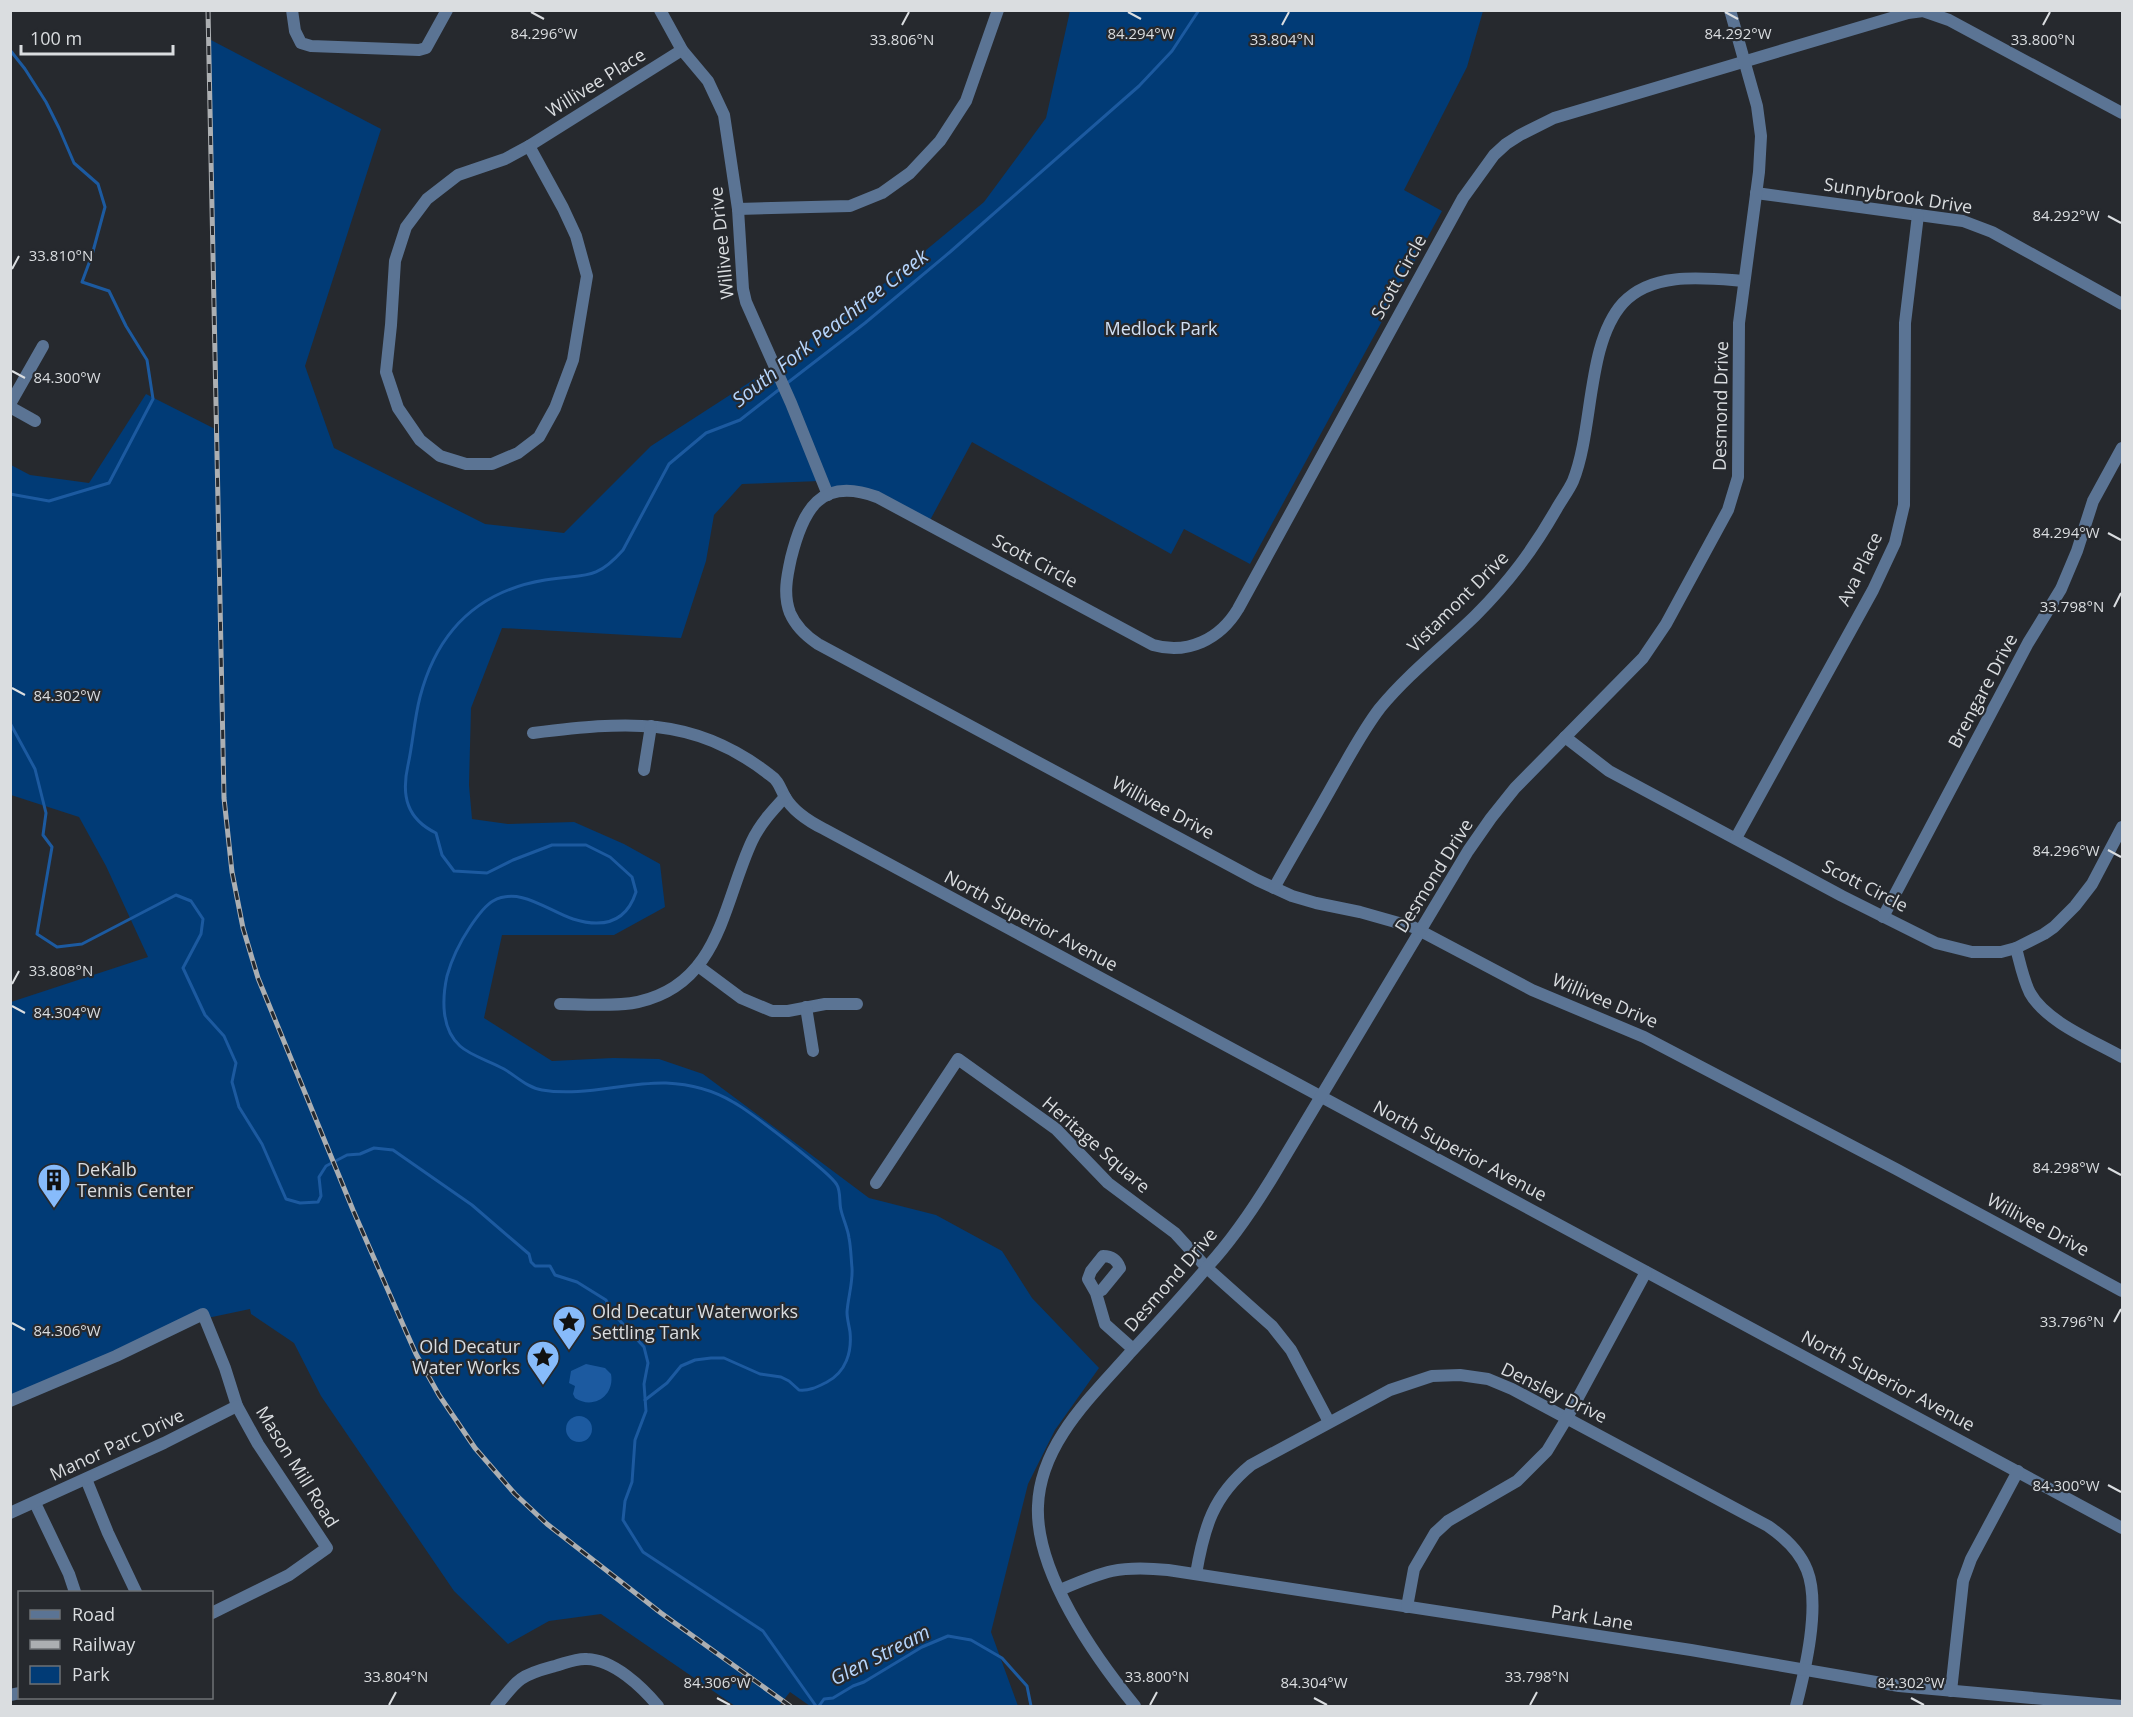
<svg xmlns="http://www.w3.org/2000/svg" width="2133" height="1717" viewBox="0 0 2133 1717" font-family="'Open Sans',sans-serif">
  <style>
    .green { fill: #013b76 }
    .water { fill: #1c5aa0 }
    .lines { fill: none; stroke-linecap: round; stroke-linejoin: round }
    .stream { stroke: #1c5aa0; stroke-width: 3 }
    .minor { stroke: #5b7494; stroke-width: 12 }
    .rail-casing { stroke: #acafb2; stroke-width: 5 }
    .rail { stroke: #26292e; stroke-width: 3; stroke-dasharray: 9; stroke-linecap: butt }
    .ticks { fill: none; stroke: #dadde0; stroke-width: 2 }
    .labels { text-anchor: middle; stroke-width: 4.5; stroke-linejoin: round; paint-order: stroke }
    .street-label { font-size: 18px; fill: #dadde0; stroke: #26292e }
    .park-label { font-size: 18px; fill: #d2e1f5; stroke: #26292e }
    .poi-label { font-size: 18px; fill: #dadde0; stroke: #26292e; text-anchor: start }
    .water-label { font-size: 20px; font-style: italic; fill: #b6d5fc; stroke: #26292e }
    .ticks-label { font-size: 15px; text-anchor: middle; fill: #dadde0; stroke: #26292e; stroke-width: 4.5; stroke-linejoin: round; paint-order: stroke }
  </style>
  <rect width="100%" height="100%" fill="#26292e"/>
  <g class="green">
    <path d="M1070 11H1483L1467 67 1404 190 1442 211 1250 564 1184 529 1171 554 972 442 928 524 867 493 828 495 777 364 902 270 984 202 1046 118Z"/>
    <path d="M209 39 381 129 305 366 334 448 485 524 564 533 651 446 775 366 820 481 742 484 714 515 706 561 681 638 502 628 471 708 469 785 472 819 508 824 574 822 624 844 660 864 665 907 614 935H502L484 1018 552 1061 613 1058 659 1059 703 1074 869 1198 936 1215 1002 1251 1032 1298 1099 1368 1055 1430 1028 1484 991 1632 1018 1706H810L790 1692 779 1706H735L601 1614 549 1621 508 1644 454 1591 321 1396 294 1343 251 1314 250 1309 198 1320 11 1396V1002L148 957 106 866 79 817 11 795V465L30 475 89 483 146 394 219 431Z"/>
  </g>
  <g class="water">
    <path d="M586 1364 605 1368 611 1374C615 1396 593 1410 575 1398L573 1394 575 1386 569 1383 571 1371Z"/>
    <circle cx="579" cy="1429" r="13"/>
  </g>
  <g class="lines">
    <g class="stream">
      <path d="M10 50 25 69 46 102 59 128 74 163 98 184 105 207 92 255 82 282 109 291 126 326 147 360 153 399 109 483 49 501 10 494"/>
      <path d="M786 384 865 323 950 252 1139 86 1172 51 1199 10"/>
      <path d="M10 723 35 769 46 813 43 835 52 847 37 934 57 947 82 944 176 895 191 901 203 919 201 934 183 968 205 1015 224 1036 236 1063 232 1082 239 1107 262 1144 286 1199 300 1203 318 1202 321 1196 319 1177 326 1166 347 1155 360 1154 374 1148 393 1150 472 1205 529 1254 531 1262 535 1266H550L555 1275 577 1282 606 1300 611 1311 644 1347 648 1363 644 1384 646 1411 635 1440 632 1482 625 1501 623 1520 643 1552 763 1631 816 1706"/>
      <path d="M645 1400 667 1383 681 1366 695 1360 711 1358H724L760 1374 781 1377 789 1381 799 1390C810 1391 817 1387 827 1382 846 1372 852 1352 850 1332 849 1325 847 1319 847 1312 848 1297 853 1283 852 1268 851 1258 851 1248 849 1238 848 1229 843 1219 841 1210 839 1203 841 1192 837 1185 831 1173 748 1110 733 1102 713 1090 688 1084 666 1083 625 1082 583 1097 542 1090 528 1088 516 1076 504 1069 490 1061 471 1056 460 1046 441 1029 442 999 447 976 452 958 460 942 470 927 476 918 484 906 493 901 520 886 548 911 573 919 602 928 626 923 636 892L632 877 610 857 586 845H552L513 860 487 873 454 871 442 855 436 833C407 819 401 796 408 765 413 743 414 720 420 697 437 632 478 591 545 580 583 573 594 583 623 550L669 464 706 433 740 420 781 388"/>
      <path d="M819 1706 824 1699 833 1698 853 1686 864 1682 922 1647 948 1636 971 1640 1002 1658 1027 1686 1031 1706"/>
    </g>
    <g class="minor">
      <path d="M292 10 295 31 301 43 311 46 419 50 426 48 447 10"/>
      <path d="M660 10 682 50 708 81 724 115 738 209 743 289 746 302 791 403 828 495"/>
      <path d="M2122 113 1949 20 1923 11 1908 13 1554 118 1520 135 1506 144 1494 155 1463 198 1238 609C1220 639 1188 655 1153 645L877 497C820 476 803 510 791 558 787 576 783 595 790 613 796 627 806 636 818 644L1257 880 1292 896 1316 903 1360 912 1413 927 1532 990 1644 1037 1896 1169 2122 1291"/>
      <path d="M529 146 563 208 576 236 587 276 573 360 555 408 539 437 518 453 492 464H466L440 456 420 440 398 408 386 372 391 325 395 261 406 227 427 199 458 175 505 159Z"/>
      <path d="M529 146 682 50"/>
      <path d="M1756 193 1963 221 1992 232 2122 304"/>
      <path d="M738 209 850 206 882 193 910 173 940 141 966 101 998 10"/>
      <path d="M10 404 43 346"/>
      <path d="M10 407 35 421"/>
      <path d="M533 733C625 722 692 714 770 775 779 781 780 788 785 797 793 811 810 822 824 829L2122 1528"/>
      <path d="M1565 737 1609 771 1842 896 1936 943 1972 952H2001L2016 948 2044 934 2054 927 2075 906 2092 884 2122 827"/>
      <path d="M644 770 651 726"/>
      <path d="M1736 838 1873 590 1895 543 1904 505 1905 323 1918 215"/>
      <path d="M1274 888C1294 852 1315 817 1335 781 1349 757 1363 730 1380 708 1408 674 1443 647 1475 616 1509 582 1533 550 1557 508 1562 499 1569 490 1573 481 1594 429 1586 344 1623 303 1653 271 1705 278 1744 281"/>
      <path d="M1883 917 2028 643 2061 589 2077 551 2093 501 2122 448"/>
      <path d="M2016 948C2020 963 2023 979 2030 993 2046 1022 2094 1041 2122 1057"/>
      <path d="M698 966 741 998 772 1011H788L825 1004H857"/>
      <path d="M560 1004C586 1004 613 1007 638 1002 720 984 723 903 752 841 760 824 772 811 785 797"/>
      <path d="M806 1007 813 1051"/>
      <path d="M876 1183 958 1059 1056 1129 1108 1183 1175 1233 1207 1268 1272 1326 1291 1350 1329 1422"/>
      <path d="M1096 1293 1102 1290 1120 1268C1117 1260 1112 1256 1103 1256L1091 1271 1088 1279 1096 1293 1105 1324 1133 1349"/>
      <path d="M10 1401 116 1356 203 1314 225 1368 237 1406 258 1444 327 1548 289 1575 212 1613"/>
      <path d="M86 1479 108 1533 136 1592"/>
      <path d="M35 1503 69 1574 75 1592"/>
      <path d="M10 1513 164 1443 237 1406"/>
      <path d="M1196 1574C1204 1527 1213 1496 1251 1465L1390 1390 1432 1376 1460 1375 1488 1379 1512 1389 1768 1526C1784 1537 1800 1552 1807 1570 1821 1605 1805 1671 1796 1706"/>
      <path d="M1060 1590C1104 1571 1119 1565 1168 1570L1691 1650 1899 1686 2122 1706"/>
      <path d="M1407 1607 1414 1569 1435 1533 1448 1521 1517 1481 1547 1451 1567 1418 1646 1272"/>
      <path d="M1951 1691 1963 1581 1971 1559 2018 1471"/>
      <path d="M10 1695 20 1693"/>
      <path d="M496 1706C504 1698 511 1686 521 1679 531 1672 544 1669 555 1666 566 1663 576 1658 587 1659 614 1660 642 1687 658 1706"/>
      <path d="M1135 1706C1095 1657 1035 1572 1038 1506 1040 1444 1091 1397 1129 1354 1156 1325 1183 1296 1208 1266 1233 1239 1253 1209 1272 1178L1468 851 1491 818 1515 788 1643 658 1666 624 1728 510 1738 477 1739 323 1759 172 1761 136 1757 106 1730 10"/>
    </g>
    <g class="rail-casing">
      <path id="rail" d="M208 10 224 798 232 872 243 928 258 978 353 1210 404 1327 416 1354 439 1395 475 1448 515 1494 547 1524 661 1613 790 1706"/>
    </g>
    <use href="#rail" class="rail"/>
  </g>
  <path class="ticks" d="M531 12 544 19M1128 12 1141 19M1725 12 1738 19M902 25 909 12M1282 25 1289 12M2043 25 2050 12M2108 216 2121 223M12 269 19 256M12 371 25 378M2108 533 2121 540M2114 607 2121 593M12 688 25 695M2108 850 2121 857M12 984 19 971M12 1006 25 1013M2108 1168 2121 1175M2114 1322 2121 1309M12 1323 25 1330M2108 1485 2121 1492M717 1698 730 1705M1314 1698 1327 1705M1911 1698 1924 1705M389 1705 396 1692M1150 1705 1157 1692M1530 1705 1537 1692"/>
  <defs>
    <g id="building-pin" transform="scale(1.725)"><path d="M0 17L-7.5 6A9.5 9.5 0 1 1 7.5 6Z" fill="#87bbfb" stroke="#26292e"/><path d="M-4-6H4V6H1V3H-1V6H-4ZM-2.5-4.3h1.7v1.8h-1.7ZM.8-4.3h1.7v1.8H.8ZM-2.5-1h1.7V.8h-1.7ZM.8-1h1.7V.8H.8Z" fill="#111"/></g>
    <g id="sight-pin" transform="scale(1.725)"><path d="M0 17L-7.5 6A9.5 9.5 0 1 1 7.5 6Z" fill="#87bbfb" stroke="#26292e"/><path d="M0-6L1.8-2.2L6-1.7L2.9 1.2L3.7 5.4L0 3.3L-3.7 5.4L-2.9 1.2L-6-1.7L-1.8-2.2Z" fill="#111"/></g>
  </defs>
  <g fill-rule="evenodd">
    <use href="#building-pin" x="54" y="1180"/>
    <use href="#sight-pin" x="569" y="1322"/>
    <use href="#sight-pin" x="543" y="1357"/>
  </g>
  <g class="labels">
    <g class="street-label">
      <text transform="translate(596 83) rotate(-32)" y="6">Willivee Place</text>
      <text transform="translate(1898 196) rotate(9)" y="6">Sunnybrook Drive</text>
      <text transform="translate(722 243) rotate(-96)" y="6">Willivee Drive</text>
      <text transform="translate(1399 277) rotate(-61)" y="6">Scott Circle</text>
      <text transform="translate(1721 406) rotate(-89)" y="6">Desmond Drive</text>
      <text transform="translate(1035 561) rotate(28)" y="6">Scott Circle</text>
      <text transform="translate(1860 569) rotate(-64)" y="6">Ava Place</text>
      <text transform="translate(1458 602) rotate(-45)" y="6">Vistamont Drive</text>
      <text transform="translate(1983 691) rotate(-62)" y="6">Brengare Drive</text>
      <text transform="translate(1163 808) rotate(28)" y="6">Willivee Drive</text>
      <text transform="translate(1434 876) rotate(-58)" y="6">Desmond Drive</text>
      <text transform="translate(1865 886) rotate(27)" y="6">Scott Circle</text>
      <text transform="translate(1031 921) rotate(28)" y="6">North Superior Avenue</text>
      <text transform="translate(1605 1001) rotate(23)" y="6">Willivee Drive</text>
      <text transform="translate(1096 1145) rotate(41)" y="6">Heritage Square</text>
      <text transform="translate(1460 1151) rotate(28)" y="6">North Superior Avenue</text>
      <text transform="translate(2038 1225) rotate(28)" y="6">Willivee Drive</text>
      <text transform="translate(1171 1280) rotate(-49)" y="6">Desmond Drive</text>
      <text transform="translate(1888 1381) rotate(28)" y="6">North Superior Avenue</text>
      <text transform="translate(1554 1393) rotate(26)" y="6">Densley Drive</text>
      <text transform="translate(117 1445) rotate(-25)" y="6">Manor Parc Drive</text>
      <text transform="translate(297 1467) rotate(58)" y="6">Mason Mill Road</text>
      <text transform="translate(1592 1618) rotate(9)" y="6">Park Lane</text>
    </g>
    <g class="park-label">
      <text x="1161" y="335">Medlock Park</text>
    </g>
    <g class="poi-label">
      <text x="77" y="1176">DeKalb<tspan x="77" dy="21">Tennis Center</tspan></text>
      <text x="592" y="1318">Old Decatur Waterworks<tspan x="592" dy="21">Settling Tank</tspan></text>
      <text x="520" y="1353" text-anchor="end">Old Decatur<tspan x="520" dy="21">Water Works</tspan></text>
    </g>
    <g class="water-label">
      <text transform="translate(830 328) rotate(-38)" y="7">South Fork Peachtree Creek</text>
      <text transform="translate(880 1655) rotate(-27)" y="7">Glen Stream</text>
    </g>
  </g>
  <g class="ticks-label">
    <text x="544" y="39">84.296°W</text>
    <text x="1141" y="39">84.294°W</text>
    <text x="1738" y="39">84.292°W</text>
    <text x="902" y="45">33.806°N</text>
    <text x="1282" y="45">33.804°N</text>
    <text x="2043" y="45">33.800°N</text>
    <text x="2066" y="221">84.292°W</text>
    <text x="61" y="261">33.810°N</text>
    <text x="67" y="383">84.300°W</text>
    <text x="2066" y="538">84.294°W</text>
    <text x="2072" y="612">33.798°N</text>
    <text x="67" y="701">84.302°W</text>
    <text x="2066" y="856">84.296°W</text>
    <text x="61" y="976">33.808°N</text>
    <text x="67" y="1018">84.304°W</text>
    <text x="2066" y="1173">84.298°W</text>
    <text x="2072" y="1327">33.796°N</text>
    <text x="67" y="1336">84.306°W</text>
    <text x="2066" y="1491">84.300°W</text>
    <text x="396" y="1682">33.804°N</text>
    <text x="1157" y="1682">33.800°N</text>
    <text x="1537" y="1682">33.798°N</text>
    <text x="717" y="1688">84.306°W</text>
    <text x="1314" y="1688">84.304°W</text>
    <text x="1911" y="1688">84.302°W</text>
  </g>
  <rect width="2133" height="1717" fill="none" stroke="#dadde0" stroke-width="24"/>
  <rect x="18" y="1591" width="195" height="108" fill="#26292e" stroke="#6e7175" stroke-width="1.5"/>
  <rect x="30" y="1610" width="30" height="9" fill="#5b7494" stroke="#6e7175" stroke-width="1.5"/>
  <text x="72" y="1621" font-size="18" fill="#dadde0">Road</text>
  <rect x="30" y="1640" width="30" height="9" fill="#acafb2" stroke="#6e7175" stroke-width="1.5"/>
  <text x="72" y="1651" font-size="18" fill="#dadde0">Railway</text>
  <rect x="30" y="1666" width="30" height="18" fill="#013b76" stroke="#6e7175" stroke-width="1.5"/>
  <text x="72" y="1681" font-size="18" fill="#dadde0">Park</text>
  <path d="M21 45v9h152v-9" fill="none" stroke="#dadde0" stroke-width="3"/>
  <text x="30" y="45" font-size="18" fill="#dadde0" stroke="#26292e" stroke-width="4.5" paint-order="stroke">100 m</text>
</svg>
